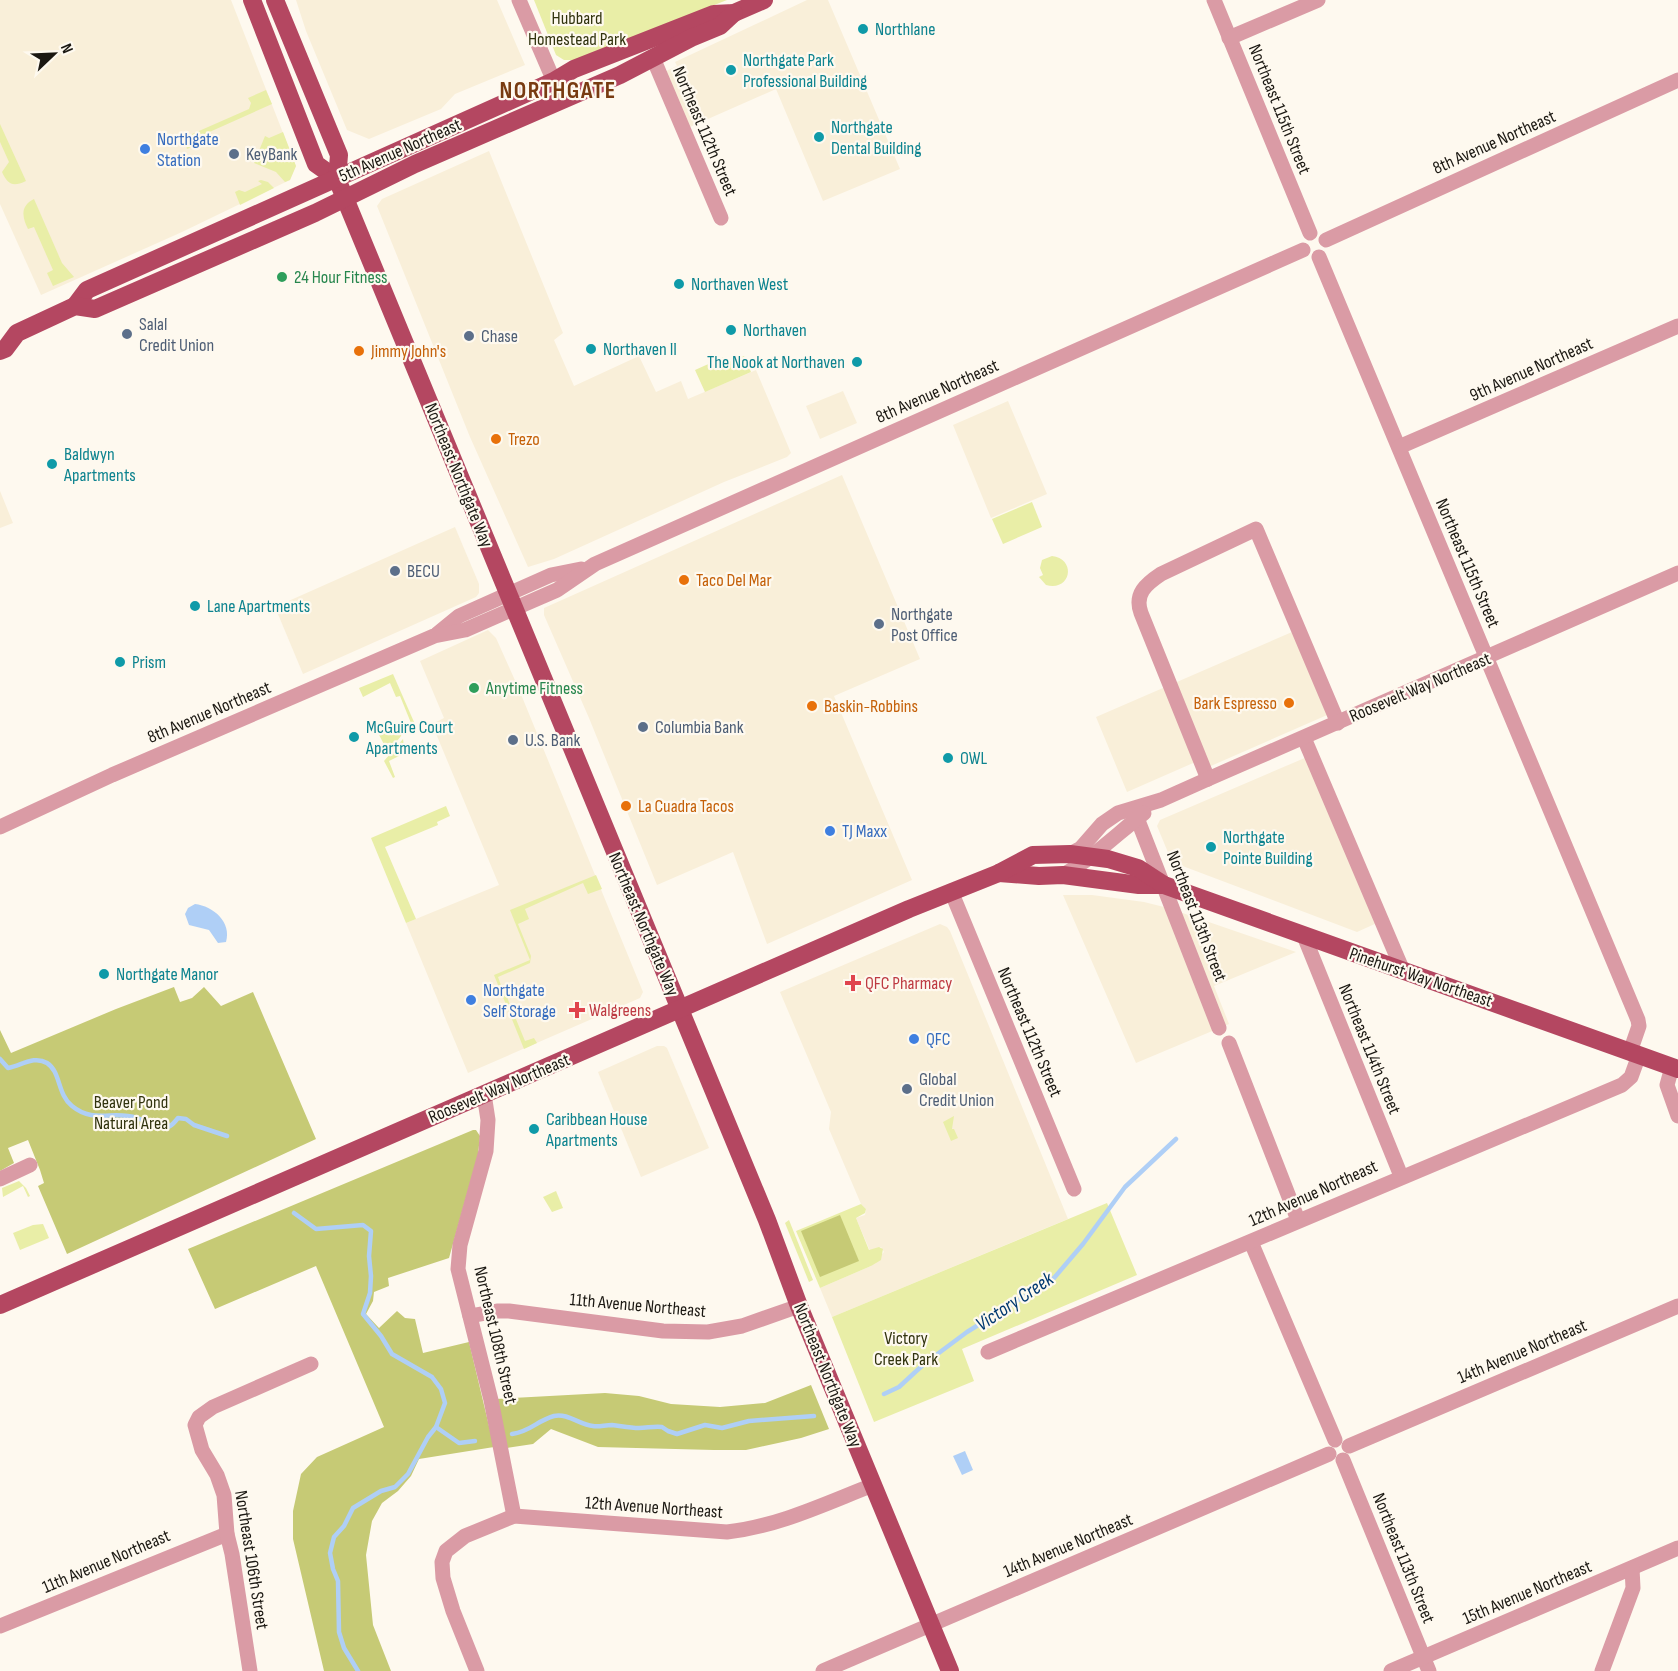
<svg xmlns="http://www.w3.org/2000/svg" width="1678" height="1671" viewBox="0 0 1678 1671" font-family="'Sofia Sans Condensed',sans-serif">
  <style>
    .commercial { fill: #f9efd9 }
    .green { fill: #e9eea7 }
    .forest { fill: #c6ca75 }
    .water { fill: #afcff6 }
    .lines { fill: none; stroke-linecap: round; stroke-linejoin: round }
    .stream { stroke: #afcff6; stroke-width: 4.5 }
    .minor { stroke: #da9ba5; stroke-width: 15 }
    .major { stroke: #b44761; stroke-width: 18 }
    .culture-dot { fill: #0f9aa8; stroke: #fef9ef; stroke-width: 2 }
    .shop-dot { fill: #3f7fe0; stroke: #fef9ef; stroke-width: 2 }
    .service-dot { fill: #5c6f8a; stroke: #fef9ef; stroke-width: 2 }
    .leisure-dot { fill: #2e9e5b; stroke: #fef9ef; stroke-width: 2 }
    .food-dot { fill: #e8710a; stroke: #fef9ef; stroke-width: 2 }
    .health-dot { fill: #e0444e; stroke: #fef9ef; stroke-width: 2 }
    .labels { text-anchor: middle; stroke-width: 4.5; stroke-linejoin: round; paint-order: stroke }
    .park-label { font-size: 18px; fill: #31330e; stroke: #fef9ef }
    .culture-label { font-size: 18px; fill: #0d838f; stroke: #fef9ef; text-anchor: start }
    .street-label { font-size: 18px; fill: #1b1812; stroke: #fef9ef }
    .shop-label { font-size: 18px; fill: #366cbe; stroke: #fef9ef; text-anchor: start }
    .service-label { font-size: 18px; fill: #4e5e75; stroke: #fef9ef; text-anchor: start }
    .leisure-label { font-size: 18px; fill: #27864d; stroke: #fef9ef; text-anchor: start }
    .food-label { font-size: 18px; fill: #c56008; stroke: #fef9ef; text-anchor: start }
    .health-label { font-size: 18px; fill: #be3a42; stroke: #fef9ef; text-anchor: start }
    .water-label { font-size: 20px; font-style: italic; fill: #003870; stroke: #fef9ef }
    .district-label { font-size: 24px; font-weight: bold; letter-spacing: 1.5px; fill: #783b11; stroke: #fef9ef }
  </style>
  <rect width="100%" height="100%" fill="#fef9ef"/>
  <g class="commercial">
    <path d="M0 0H231L296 166 290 180 182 232 41 295 0 204Z"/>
    <path d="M296 0H497L525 65 455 94 441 109 369 139 347 130 306 31Z"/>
    <path d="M807 0H828L900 169 823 201 776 89 683 130 660 74 677 66 675 62Z"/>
    <path d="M489 151 563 333 554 340 574 386 639 356 656 392 681 381 688 399 756 370 791 453 787 457 724 482 554 559 528 567 470 437 377 206 382 199Z"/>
    <path d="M843 391 857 423 820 439 806 406Z"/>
    <path d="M1008 401 1047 494 991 518 953 425Z"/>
    <path d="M842 475 920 659 834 696 912 880 767 944 733 852 657 885 589 718 544 615V608Z"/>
    <path d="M0 491 13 523 0 528Z"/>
    <path d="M455 527 479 584V593L476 597 303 674 275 607Z"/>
    <path d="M1299 629 1334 712 1204 769 1200 760 1127 792 1096 717Z"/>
    <path d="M488 630 496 638 518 687 643 992 640 998 468 1073 406 923 499 885 432 724 444 718 420 661Z"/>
    <path d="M1307 757 1377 923 1357 932 1172 862 1157 826 1160 820Z"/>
    <path d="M1063 895H1092L1144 902 1168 908 1296 952 1214 986 1229 1024 1136 1063Z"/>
    <path d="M940 924 947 927 950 931 1068 1219 832 1317 820 1288 871 1266 884 1252 881 1247 870 1251 856 1218 865 1215 866 1209 861 1204 829 1129 831 1112 780 992Z"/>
    <path d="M657 1046H664L667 1048 709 1148 641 1177 598 1072Z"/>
  </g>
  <g class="green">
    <path d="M534 0H727L575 60H564L556 55Z"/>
    <path d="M266 90 272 104 196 138 192 147 187 149 183 138 249 109 251 103 248 98Z"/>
    <path d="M0 124 26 181C13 187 8 185 2 172L9 162 0 142Z"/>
    <path d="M283 132 296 166 290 180 285 182 276 172 254 163 265 136 269 138Z"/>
    <path d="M261 180 268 182 274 188 240 205 235 192 239 190 245 192 262 184 258 181Z"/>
    <path d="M34 199 62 263 74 277 53 286 47 273 53 270 34 227 28 229C22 217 20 206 34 199Z"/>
    <path d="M744 356 751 372 705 392 695 370 724 357 727 363Z"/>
    <path d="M1032 502 1042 527 1003 544 992 519Z"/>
    <path d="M1052 556C1077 559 1071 592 1046 585L1039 577 1043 575 1040 568 1042 560Z"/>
    <path d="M393 674 414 722 406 730H403L401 736 388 752 377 731 378 730 380 734 394 726 396 729 411 723 400 696 396 697 390 683 363 697 359 688Z"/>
    <path d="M403 739 405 753 389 761 395 777 393 778 384 761Z"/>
    <path d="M446 806 450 816 437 822 438 825 385 847 416 919 406 923 371 838Z"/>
    <path d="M596 875 602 889 588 894 583 883 525 909 529 919 518 924 531 956 530 963 498 977 502 988 514 983 515 985 504 990 525 1041 534 1038 537 1043 524 1049 494 975 530 960 510 910Z"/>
    <path d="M954 1116 952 1129H954L958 1138 951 1141 943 1122Z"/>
    <path d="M19 1181 26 1188 30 1196 28 1197 23 1186 3 1197 2 1188Z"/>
    <path d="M556 1191 563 1208 552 1212 543 1197Z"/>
    <path d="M1107 1203 1137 1275 962 1349 974 1381 874 1422 832 1317Z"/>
    <path d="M861 1204 866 1209 865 1213 856 1218 869 1250 879 1247 883 1249 881 1260 871 1266 820 1288 796 1231Z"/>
    <path d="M789 1220 813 1280 809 1282 785 1223Z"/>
    <path d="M43 1224 49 1238 20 1250 13 1233 33 1225Z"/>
  </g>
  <g class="forest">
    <path d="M174 987 180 1002 192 998 204 987 221 1006 253 992 316 1139 67 1254 38 1186 44 1183 40 1170 28 1140 8 1148 14 1163 0 1171V1030L11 1053 116 1009Z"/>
    <path d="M473 1130H476L480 1136 478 1155 449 1258 388 1278 389 1286 374 1292 373 1301 366 1314 379 1328 397 1311 405 1318 415 1319 423 1353 469 1342 494 1447 419 1459 411 1476 398 1491 382 1503 372 1521 366 1555 373 1625 391 1671H324L293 1539V1511L301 1474 317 1457 384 1427 316 1266 215 1309 188 1249Z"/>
    <path d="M840 1215 859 1261 820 1277 801 1231Z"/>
    <path d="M811 1385 829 1429 801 1438 746 1450H714L598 1447 551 1429 533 1444 507 1448 496 1399 605 1393 639 1396 671 1404 720 1407 765 1403Z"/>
  </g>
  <g class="water">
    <path d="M195 904C213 906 232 922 226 942L218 943 209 930 189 925 185 914 188 908Z"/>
    <path d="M965 1451 973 1470 962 1475 953 1456Z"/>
  </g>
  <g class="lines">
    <g class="stream">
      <path d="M0 1059 8 1068C21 1066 34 1055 47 1063 61 1072 57 1094 72 1106 94 1124 113 1110 137 1118 145 1120 155 1128 163 1128 170 1128 174 1123 178 1118L186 1119 194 1125 227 1136"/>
      <path d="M294 1213 316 1229 363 1225 371 1231 369 1256 371 1276 370 1293 363 1314 381 1336 392 1354 432 1377 441 1389 445 1403 436 1427 428 1437 408 1474 395 1487 381 1491 353 1508 344 1526 334 1537 330 1553 333 1569 338 1581 339 1632 344 1648 358 1671"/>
      <path d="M884 1394 899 1387 924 1364 967 1332 1054 1278 1083 1244 1125 1187 1176 1139"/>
      <path d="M436 1427 459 1443 475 1441"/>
      <path d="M512 1434C532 1431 536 1421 554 1416 568 1413 580 1425 593 1426 599 1427 605 1425 612 1425 621 1426 630 1428 639 1428 647 1428 654 1426 662 1427L668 1431 677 1434 705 1425 722 1428 749 1421 814 1416"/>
    </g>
    <g class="minor">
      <path d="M519 0 562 100"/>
      <path d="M1214 0 1310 233"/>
      <path d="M1229 38 1318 0"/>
      <path d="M653 58 721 218"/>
      <path d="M1326 240 1678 80"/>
      <path d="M1319 257 1638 1020 1639 1026 1630 1052"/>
      <path d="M1399 447 1678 326"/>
      <path d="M437 634 459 616 551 575 581 569"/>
      <path d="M1304 738 1403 971"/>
      <path d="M1208 779 1141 613C1134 594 1146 584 1161 574L1256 529 1338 723"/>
      <path d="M1137 818 1219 1028"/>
      <path d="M0 827 112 775 434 636 465 630 557 590 595 564 1303 250"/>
      <path d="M1070 854 1081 848 1102 824 1118 813 1161 800 1208 779 1678 573"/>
      <path d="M1063 875C1093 858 1117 834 1144 813"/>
      <path d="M951 891 1074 1189"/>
      <path d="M1304 936 1401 1176"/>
      <path d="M1229 1043 1298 1220"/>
      <path d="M1672 1067 1667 1085 1678 1116"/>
      <path d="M484 1094 488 1120 486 1151 460 1245 458 1269 491 1400 514 1516"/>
      <path d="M0 1179 30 1165"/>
      <path d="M1251 1242 1335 1440"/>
      <path d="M470 1316 497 1311H509L663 1331 708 1332 742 1326 799 1306"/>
      <path d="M988 1352 1622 1085 1631 1077 1639 1055"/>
      <path d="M1349 1446 1678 1306"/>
      <path d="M1343 1460 1429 1671"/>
      <path d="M0 1626 227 1534"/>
      <path d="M250 1671 232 1554 227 1534 224 1495 217 1475 202 1450 195 1425 199 1417 213 1407 311 1364"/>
      <path d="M477 1671 453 1611 443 1578 442 1562 446 1551 465 1536 514 1516 727 1532C779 1526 824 1504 873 1485"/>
      <path d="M823 1671 1329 1454"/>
      <path d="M1391 1671 1678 1548"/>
      <path d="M1602 1671 1633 1588 1632 1568"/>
    </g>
    <g class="major">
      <path d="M252 0 316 164 337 179"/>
      <path d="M275 0 339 155 337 179 767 1220 799 1306 950 1671"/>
      <path d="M75 306 87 290 554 81 574 69 714 14 734 13 764 0"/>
      <path d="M0 351 5 349 17 333 75 306 95 309 315 213 415 164 620 75 691 38 720 26 734 13"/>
      <path d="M999 873 1039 876 1063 875 1139 885H1164"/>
      <path d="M0 1305 909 909 999 873 1033 855 1070 854 1108 859 1138 868 1164 885 1678 1069"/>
    </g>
  </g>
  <g class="culture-dot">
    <circle cx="863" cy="29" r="6"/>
    <circle cx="731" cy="70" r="6"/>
    <circle cx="819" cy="137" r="6"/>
    <circle cx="679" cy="284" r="6"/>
    <circle cx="731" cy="330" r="6"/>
    <circle cx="591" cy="349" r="6"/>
    <circle cx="857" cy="362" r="6"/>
    <circle cx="52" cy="464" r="6"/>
    <circle cx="195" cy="606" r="6"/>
    <circle cx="120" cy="662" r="6"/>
    <circle cx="354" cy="737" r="6"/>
    <circle cx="948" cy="758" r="6"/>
    <circle cx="1211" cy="847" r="6"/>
    <circle cx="104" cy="974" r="6"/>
    <circle cx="534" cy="1129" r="6"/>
  </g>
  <g class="shop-dot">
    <circle cx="145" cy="149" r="6"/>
    <circle cx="830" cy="831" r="6"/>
    <circle cx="471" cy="1000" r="6"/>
    <circle cx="914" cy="1039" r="6"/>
  </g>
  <g class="service-dot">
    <circle cx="234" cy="154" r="6"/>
    <circle cx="127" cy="334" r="6"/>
    <circle cx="469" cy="336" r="6"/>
    <circle cx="395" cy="571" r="6"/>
    <circle cx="879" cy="624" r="6"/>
    <circle cx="643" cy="727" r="6"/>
    <circle cx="513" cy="740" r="6"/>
    <circle cx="907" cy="1089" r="6"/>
  </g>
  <g class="leisure-dot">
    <circle cx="282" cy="277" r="6"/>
    <circle cx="474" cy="688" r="6"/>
  </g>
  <g class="food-dot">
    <circle cx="359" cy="351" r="6"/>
    <circle cx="496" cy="439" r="6"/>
    <circle cx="684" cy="580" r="6"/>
    <circle cx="1289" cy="703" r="6"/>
    <circle cx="812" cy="706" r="6"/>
    <circle cx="626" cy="806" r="6"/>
  </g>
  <g class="health-dot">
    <path d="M850 974h6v6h6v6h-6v6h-6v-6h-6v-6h6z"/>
    <path d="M574 1001h6v6h6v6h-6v6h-6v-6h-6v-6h6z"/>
  </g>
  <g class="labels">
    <g class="park-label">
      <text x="577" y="24">Hubbard<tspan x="577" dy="21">Homestead Park</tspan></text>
      <text x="131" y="1108">Beaver Pond<tspan x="131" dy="21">Natural Area</tspan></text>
      <text x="906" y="1344">Victory<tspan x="906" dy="21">Creek Park</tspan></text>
    </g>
    <g class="culture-label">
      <text x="875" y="35">Northlane</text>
      <text x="743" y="66">Northgate Park<tspan x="743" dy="21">Professional Building</tspan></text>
      <text x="831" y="133">Northgate<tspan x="831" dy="21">Dental Building</tspan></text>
      <text x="691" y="290">Northaven West</text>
      <text x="743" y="336">Northaven</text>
      <text x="603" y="355">Northaven II</text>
      <text x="845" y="368" text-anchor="end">The Nook at Northaven</text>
      <text x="64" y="460">Baldwyn<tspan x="64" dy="21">Apartments</tspan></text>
      <text x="207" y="612">Lane Apartments</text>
      <text x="132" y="668">Prism</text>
      <text x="366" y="733">McGuire Court<tspan x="366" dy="21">Apartments</tspan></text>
      <text x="960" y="764">OWL</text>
      <text x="1223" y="843">Northgate<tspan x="1223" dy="21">Pointe Building</tspan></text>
      <text x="116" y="980">Northgate Manor</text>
      <text x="546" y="1125">Caribbean House<tspan x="546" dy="21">Apartments</tspan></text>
    </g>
    <g class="street-label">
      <text transform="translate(1280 109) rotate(68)" y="6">Northeast 115th Street</text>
      <text transform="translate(705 131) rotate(67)" y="6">Northeast 112th Street</text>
      <text transform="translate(1494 142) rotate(-24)" y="6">8th Avenue Northeast</text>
      <text transform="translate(400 150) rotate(-24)" y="6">5th Avenue Northeast</text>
      <text transform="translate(1531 369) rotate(-24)" y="6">9th Avenue Northeast</text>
      <text transform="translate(937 391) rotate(-24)" y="6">8th Avenue Northeast</text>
      <text transform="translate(459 475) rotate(68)" y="6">Northeast Northgate Way</text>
      <text transform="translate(1468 563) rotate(67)" y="6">Northeast 115th Street</text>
      <text transform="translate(1420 687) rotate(-23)" y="6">Roosevelt Way Northeast</text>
      <text transform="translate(209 712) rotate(-23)" y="6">8th Avenue Northeast</text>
      <text transform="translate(1197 916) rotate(69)" y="6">Northeast 113th Street</text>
      <text transform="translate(644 924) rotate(67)" y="6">Northeast Northgate Way</text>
      <text transform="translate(1421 977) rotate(19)" y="6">Pinehurst Way Northeast</text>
      <text transform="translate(1030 1032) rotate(67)" y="6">Northeast 112th Street</text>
      <text transform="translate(1370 1049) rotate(68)" y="6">Northeast 114th Street</text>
      <text transform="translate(499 1088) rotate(-23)" y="6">Roosevelt Way Northeast</text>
      <text transform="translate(1313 1193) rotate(-24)" y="6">12th Avenue Northeast</text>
      <text transform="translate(638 1305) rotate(5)" y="6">11th Avenue Northeast</text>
      <text transform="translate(496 1335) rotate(77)" y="6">Northeast 108th Street</text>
      <text transform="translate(1522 1351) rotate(-23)" y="6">14th Avenue Northeast</text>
      <text transform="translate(828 1375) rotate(68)" y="6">Northeast Northgate Way</text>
      <text transform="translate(654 1507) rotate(4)" y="6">12th Avenue Northeast</text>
      <text transform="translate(1068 1545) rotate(-23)" y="6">14th Avenue Northeast</text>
      <text transform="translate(1404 1558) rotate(68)" y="6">Northeast 113th Street</text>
      <text transform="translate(252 1560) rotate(81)" y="6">Northeast 106th Street</text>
      <text transform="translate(106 1561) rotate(-23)" y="6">11th Avenue Northeast</text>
      <text transform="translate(1527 1592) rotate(-23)" y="6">15th Avenue Northeast</text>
    </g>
    <g class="shop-label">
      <text x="157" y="145">Northgate<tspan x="157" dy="21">Station</tspan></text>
      <text x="842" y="837">TJ Maxx</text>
      <text x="483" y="996">Northgate<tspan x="483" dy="21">Self Storage</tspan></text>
      <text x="926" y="1045">QFC</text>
    </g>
    <g class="service-label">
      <text x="246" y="160">KeyBank</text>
      <text x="139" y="330">Salal<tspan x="139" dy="21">Credit Union</tspan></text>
      <text x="481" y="342">Chase</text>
      <text x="407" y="577">BECU</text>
      <text x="891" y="620">Northgate<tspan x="891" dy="21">Post Office</tspan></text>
      <text x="655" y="733">Columbia Bank</text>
      <text x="525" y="746">U.S. Bank</text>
      <text x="919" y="1085">Global<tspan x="919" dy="21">Credit Union</tspan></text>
    </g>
    <g class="leisure-label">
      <text x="294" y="283">24 Hour Fitness</text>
      <text x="486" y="694">Anytime Fitness</text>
    </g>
    <g class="food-label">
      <text x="371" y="357">Jimmy John's</text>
      <text x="508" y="445">Trezo</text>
      <text x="696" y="586">Taco Del Mar</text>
      <text x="1277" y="709" text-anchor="end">Bark Espresso</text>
      <text x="824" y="712">Baskin-Robbins</text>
      <text x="638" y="812">La Cuadra Tacos</text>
    </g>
    <g class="health-label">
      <text x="865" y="989">QFC Pharmacy</text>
      <text x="589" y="1016">Walgreens</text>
    </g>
    <g class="water-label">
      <text transform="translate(1014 1301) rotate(-34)" y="7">Victory Creek</text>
    </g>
    <g class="district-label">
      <text x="558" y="98">NORTHGATE</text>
    </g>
  </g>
  <g transform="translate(54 54) rotate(67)" stroke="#fef9ef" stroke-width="4.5" paint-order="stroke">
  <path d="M0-4.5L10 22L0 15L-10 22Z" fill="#1b1812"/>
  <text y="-9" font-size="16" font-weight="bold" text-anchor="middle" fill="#1b1812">N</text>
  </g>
</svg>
